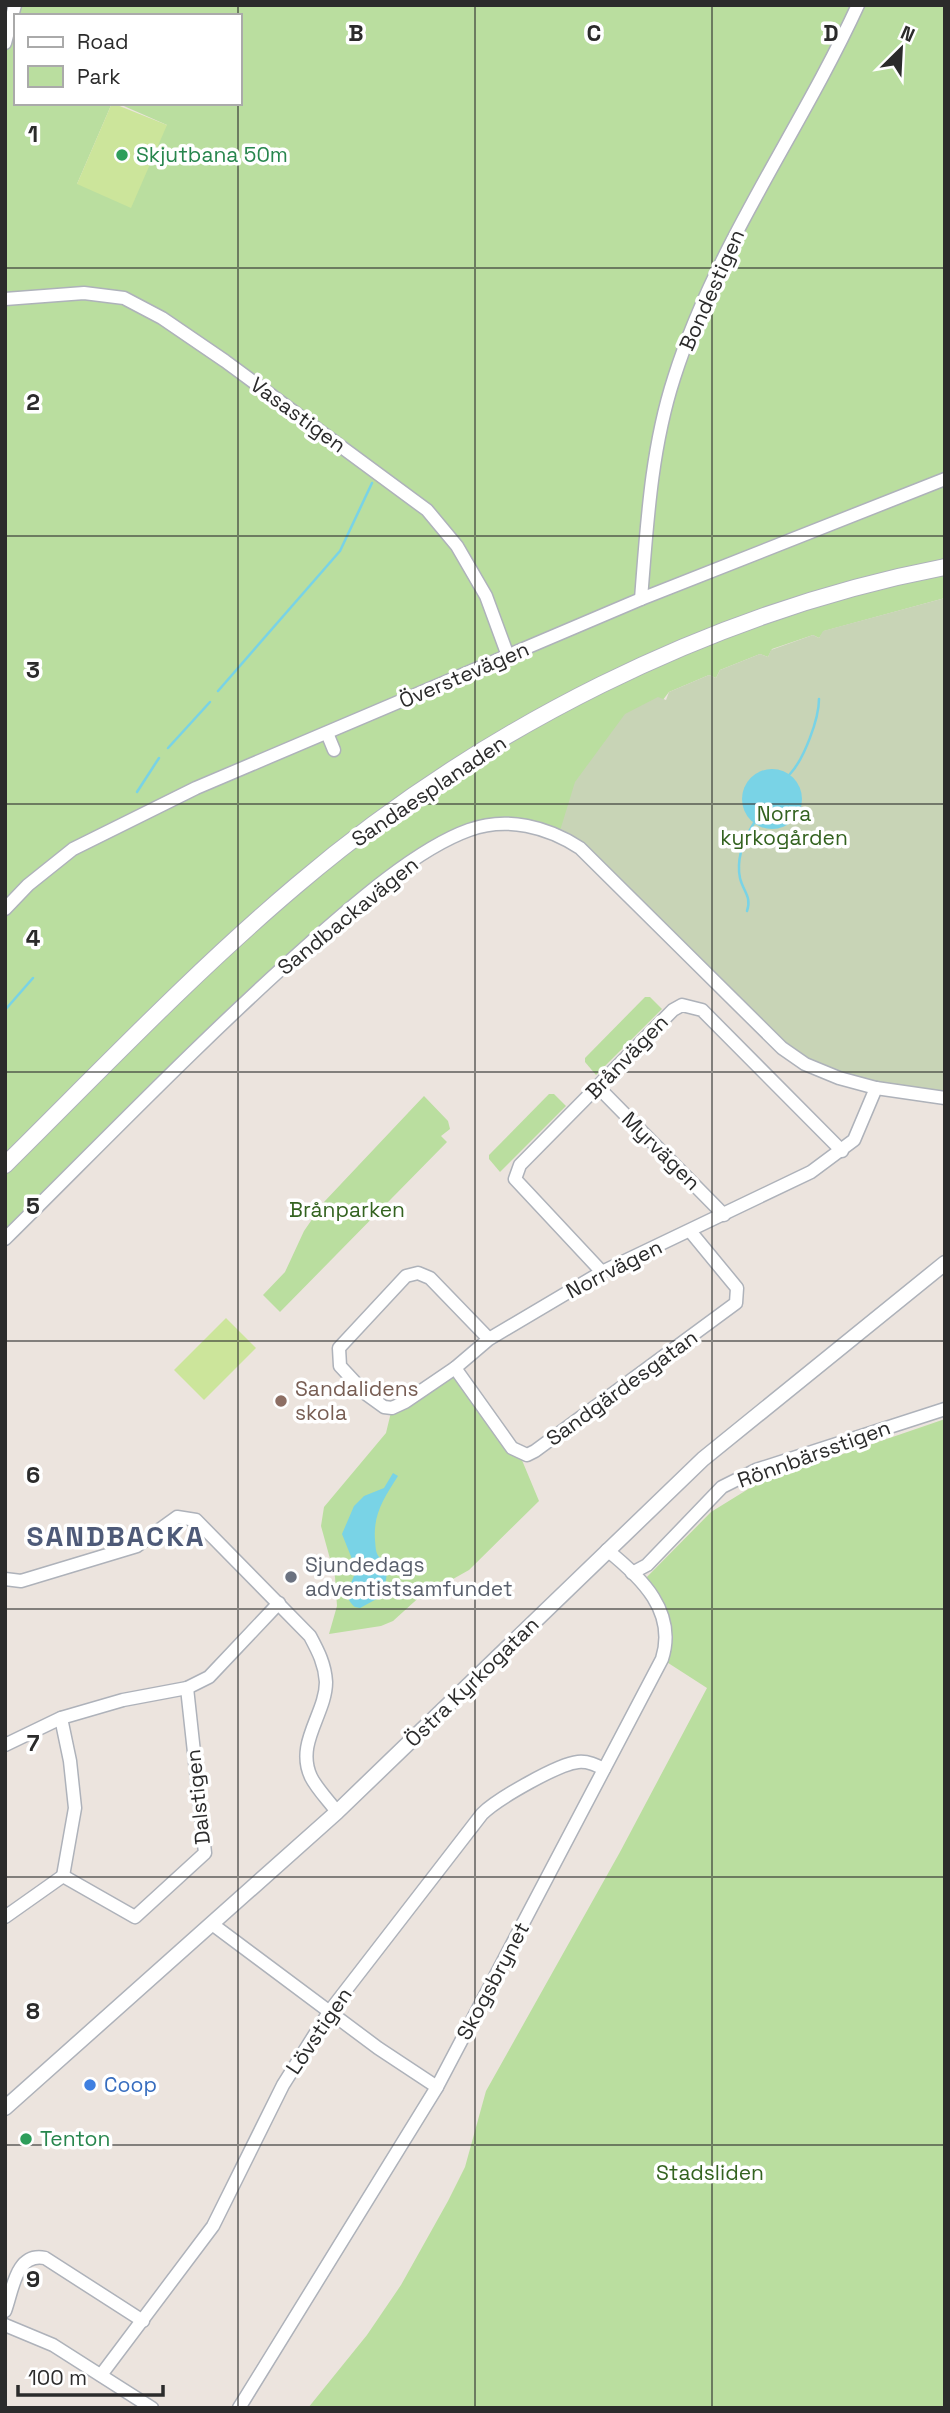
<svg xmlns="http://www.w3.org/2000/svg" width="950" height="2413" viewBox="0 0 950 2413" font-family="'Space Grotesk',sans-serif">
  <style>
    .green { fill: #bade9f; fill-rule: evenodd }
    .cemetery { fill: #c8d4b6 }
    .pitch { fill: #cce59b }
    .water { fill: #79d3e6 }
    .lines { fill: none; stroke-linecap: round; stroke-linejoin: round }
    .stream { stroke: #79d3e6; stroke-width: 2.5 }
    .minor-casing { stroke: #aeb2ba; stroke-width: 15 }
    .tertiary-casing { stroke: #aeb2ba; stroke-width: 17 }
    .secondary-casing { stroke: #aeb2ba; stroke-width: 18 }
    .minor { stroke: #fff; stroke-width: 12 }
    .tertiary { stroke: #fff; stroke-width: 14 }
    .secondary { stroke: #fff; stroke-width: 16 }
    .grid { fill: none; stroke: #2b2b2b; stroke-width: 2; stroke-opacity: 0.55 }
    .leisure-dot { fill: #2e9e5b; stroke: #fff; stroke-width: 2.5 }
    .education-dot { fill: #8d6e63; stroke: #fff; stroke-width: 2.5 }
    .worship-dot { fill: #6b7280; stroke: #fff; stroke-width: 2.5 }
    .shop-dot { fill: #3f7fe0; stroke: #fff; stroke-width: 2.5 }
    .labels { text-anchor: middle; stroke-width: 7; stroke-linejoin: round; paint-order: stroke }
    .leisure-label { font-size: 21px; fill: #27864d; stroke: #fff; text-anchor: start }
    .street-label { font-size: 21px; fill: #2b2b2b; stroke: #fff }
    .park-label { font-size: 21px; fill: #346320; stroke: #fff }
    .education-label { font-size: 21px; fill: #785e54; stroke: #fff; text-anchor: start }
    .worship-label { font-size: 21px; fill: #5b616d; stroke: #fff; text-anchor: start }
    .shop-label { font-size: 21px; fill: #366cbe; stroke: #fff; text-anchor: start }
    .district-label { font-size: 28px; font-weight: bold; letter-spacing: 2px; fill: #4e5a78; stroke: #fff }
    .grid-label { font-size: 23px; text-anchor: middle; font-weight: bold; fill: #2b2b2b; stroke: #fff; stroke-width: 7; stroke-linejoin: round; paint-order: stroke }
  </style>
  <rect width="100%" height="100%" fill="#ece4de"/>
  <g class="green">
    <path d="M5 5H945V598L824 631 819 638 813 635 772 649 768 657 760 654 720 670 716 678 709 675 669 692 559 834 527 826 468 830 357 903 5 1238ZM16 16H240V103H117L167 125 77 184 112 103H16Z"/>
    <path d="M645 997H650L662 1009 596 1075 585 1062V1058Z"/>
    <path d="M549 1094H554L566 1106 500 1172 489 1159V1155Z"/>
    <path d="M424 1096 448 1121 450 1129 441 1136 447 1142 280 1312 263 1295 285 1272 304 1231 324 1202Z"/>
    <path d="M455 1368 519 1453 539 1501 469 1570 453 1579 435 1583 393 1621 381 1626 329 1634 337 1606 335 1577 321 1526 324 1507 386 1433 392 1408Z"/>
    <path d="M945 1419V2408H308L367 2335 401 2285 448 2201 465 2167 486 2091 620 1852 707 1688 662 1659 667 1631 642 1582 711 1512 758 1483Z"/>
  </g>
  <path class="cemetery" d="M945 598V1098L805 1064 559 834 575 782 625 714 658 697 666 700 669 692 709 675 716 678 720 670 760 654 768 657 771 650 813 635 819 638 823 631Z"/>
  <g class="pitch">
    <path d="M112 103 167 125 131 208 77 184Z"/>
    <path d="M226 1318 256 1348 204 1400 174 1370Z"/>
  </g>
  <g class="water">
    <circle cx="772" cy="799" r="30"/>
    <path d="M393 1473 398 1476C384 1498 373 1514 375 1540 376 1550 375 1554 383 1561L403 1560 406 1566 387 1572 384 1595 360 1608 355 1607C340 1595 353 1584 356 1569L342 1534 354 1506 364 1496 384 1488Z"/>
  </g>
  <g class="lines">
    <g class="stream">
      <path d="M218 691 340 551 372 483"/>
      <path d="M168 748 210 702"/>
      <path d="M790 774C804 759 819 719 819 699"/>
      <path d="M137 792 159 758"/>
      <path d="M747 911C752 897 743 891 740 878 736 859 744 839 754 823"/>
      <path d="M5 1010 33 978"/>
    </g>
    <g class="minor-casing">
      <g id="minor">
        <path d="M5 43 15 5"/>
        <path d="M5 299 84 293 124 298 162 318 225 361 427 510 457 546 486 596 508 656"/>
        <path d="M641 599C647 524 651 449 674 378 716 245 800 131 858 5"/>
        <path d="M327 733 334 750"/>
        <path d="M5 909 28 885 73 849 196 788 641 599 945 479"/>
        <path d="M598 1087 724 1215"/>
        <path d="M5 1239C106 1139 204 1037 310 943 352 906 416 849 469 830 507 816 548 827 580 848L782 1048 805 1064 839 1078 876 1088 945 1098"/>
        <path d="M602 1272 515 1179 520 1165 673 1010 682 1005 702 1010 842 1151"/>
        <path d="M489 1339 430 1278 418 1273 406 1276 339 1348 340 1366 366 1394 384 1407 392 1408 405 1402 455 1368 489 1339 602 1272 811 1172 854 1140 876 1088"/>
        <path d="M455 1368 512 1448 527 1455 535 1451 736 1303 737 1288 690 1231"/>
        <path d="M632 1573 647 1565 722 1487 756 1470 945 1409"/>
        <path d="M5 1579 21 1581 137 1546 177 1517 196 1520 310 1636C318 1651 325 1664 326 1682 326 1714 295 1743 311 1777 317 1789 329 1801 337 1812"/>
        <path d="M61 1718 70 1761 75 1808 63 1876"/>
        <path d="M5 1745 61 1718 123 1700 187 1688 209 1677 279 1603"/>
        <path d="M63 1876 135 1917 205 1853 187 1688"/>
        <path d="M5 1917 63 1876"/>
        <path d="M212 1924 378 2048 437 2087"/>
        <path d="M5 2311C13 2289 16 2252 45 2258L143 2321"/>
        <path d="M5 2325 53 2345 152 2408"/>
        <path d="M101 2375 213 2226 283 2085 329 2012 482 1814C497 1799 558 1764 578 1762 588 1761 596 1765 604 1769"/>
        <path d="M239 2408 437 2087 662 1659C677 1612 642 1578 607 1550"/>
      </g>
    </g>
    <g class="tertiary-casing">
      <path id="tertiary" d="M5 2108 337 1812 703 1459 945 1263"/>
    </g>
    <g class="secondary-casing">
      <path id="secondary" d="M5 1165C101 1070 194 972 297 885 479 730 710 612 945 567"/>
    </g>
    <use href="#minor" class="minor"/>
    <use href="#tertiary" class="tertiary"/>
    <use href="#secondary" class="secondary"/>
  </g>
  <path class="grid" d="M238 5V16M475 5V2408M712 5V2408M238 103V2408M5 268H945M5 536H945M5 804H945M5 1072H945M5 1341H945M5 1609H945M5 1877H945M5 2145H945"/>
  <g class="leisure-dot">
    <circle cx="122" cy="155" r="7"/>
    <circle cx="26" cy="2139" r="7"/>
  </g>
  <circle class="education-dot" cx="281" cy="1401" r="7"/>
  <circle class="worship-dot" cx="291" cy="1577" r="7"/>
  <circle class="shop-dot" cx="90" cy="2085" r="7"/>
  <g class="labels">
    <g class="leisure-label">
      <text x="136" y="162">Skjutbana 50m</text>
      <text x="40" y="2146">Tenton</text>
    </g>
    <g class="street-label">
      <text transform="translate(712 290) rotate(-66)" y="7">Bondestigen</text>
      <text transform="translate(298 415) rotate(36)" y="7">Vasastigen</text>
      <text transform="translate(464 675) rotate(-23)" y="7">Överstevägen</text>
      <text transform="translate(429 791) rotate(-34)" y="7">Sandaesplanaden</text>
      <text transform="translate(348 916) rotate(-39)" y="7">Sandbackavägen</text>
      <text transform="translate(627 1057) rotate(-46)" y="7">Brånvägen</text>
      <text transform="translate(661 1151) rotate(45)" y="7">Myrvägen</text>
      <text transform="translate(614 1269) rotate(-27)" y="7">Norrvägen</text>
      <text transform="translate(622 1388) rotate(-36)" y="7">Sandgärdesgatan</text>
      <text transform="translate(814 1454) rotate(-20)" y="7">Rönnbärsstigen</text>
      <text transform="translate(472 1682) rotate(-44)" y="7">Östra Kyrkogatan</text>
      <text transform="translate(198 1797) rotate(-96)" y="7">Dalstigen</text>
      <text transform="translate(493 1981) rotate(-62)" y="7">Skogsbrynet</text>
      <text transform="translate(319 2031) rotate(-56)" y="7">Lövstigen</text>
    </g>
    <g class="park-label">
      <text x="784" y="821">Norra<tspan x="784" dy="24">kyrkogården</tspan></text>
      <text x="347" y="1217">Brånparken</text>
      <text x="710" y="2180">Stadsliden</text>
    </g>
    <g class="education-label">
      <text x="295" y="1396">Sandalidens<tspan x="295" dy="24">skola</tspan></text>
    </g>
    <g class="worship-label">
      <text x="305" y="1572">Sjundedags<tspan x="305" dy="24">adventistsamfundet</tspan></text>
    </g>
    <g class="shop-label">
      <text x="104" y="2092">Coop</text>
    </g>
    <g class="district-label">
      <text x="116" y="1546">SANDBACKA</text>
    </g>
  </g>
  <g class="grid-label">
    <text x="356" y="41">B</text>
    <text x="594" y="41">C</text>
    <text x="831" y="41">D</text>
    <text x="33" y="142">1</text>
    <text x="33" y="410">2</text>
    <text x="33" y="678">3</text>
    <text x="33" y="946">4</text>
    <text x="33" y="1214">5</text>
    <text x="33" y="1483">6</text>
    <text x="33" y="1751">7</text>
    <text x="33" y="2019">8</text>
    <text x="33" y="2287">9</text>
  </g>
  <rect width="950" height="2413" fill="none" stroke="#2b2b2b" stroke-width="14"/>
  <rect x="14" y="14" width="228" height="91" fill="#ffffff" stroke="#aaaaaa" stroke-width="2"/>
  <rect x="28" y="37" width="35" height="10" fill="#ffffff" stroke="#aaaaaa" stroke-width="2"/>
  <text x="77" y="49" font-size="21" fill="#2b2b2b">Road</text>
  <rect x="28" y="66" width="35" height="21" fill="#bade9f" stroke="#aaaaaa" stroke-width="2"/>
  <text x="77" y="84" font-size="21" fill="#2b2b2b">Park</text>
  <g transform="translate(901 49) rotate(24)" stroke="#ffffff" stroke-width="5" paint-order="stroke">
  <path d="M0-5L12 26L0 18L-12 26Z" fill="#2b2b2b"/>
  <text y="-10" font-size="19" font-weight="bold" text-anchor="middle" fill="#2b2b2b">N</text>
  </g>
  <path d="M18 2385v10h145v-10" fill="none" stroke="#2b2b2b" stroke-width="3.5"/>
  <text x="28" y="2385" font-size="21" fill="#2b2b2b" stroke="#ffffff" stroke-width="5" paint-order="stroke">100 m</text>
</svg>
